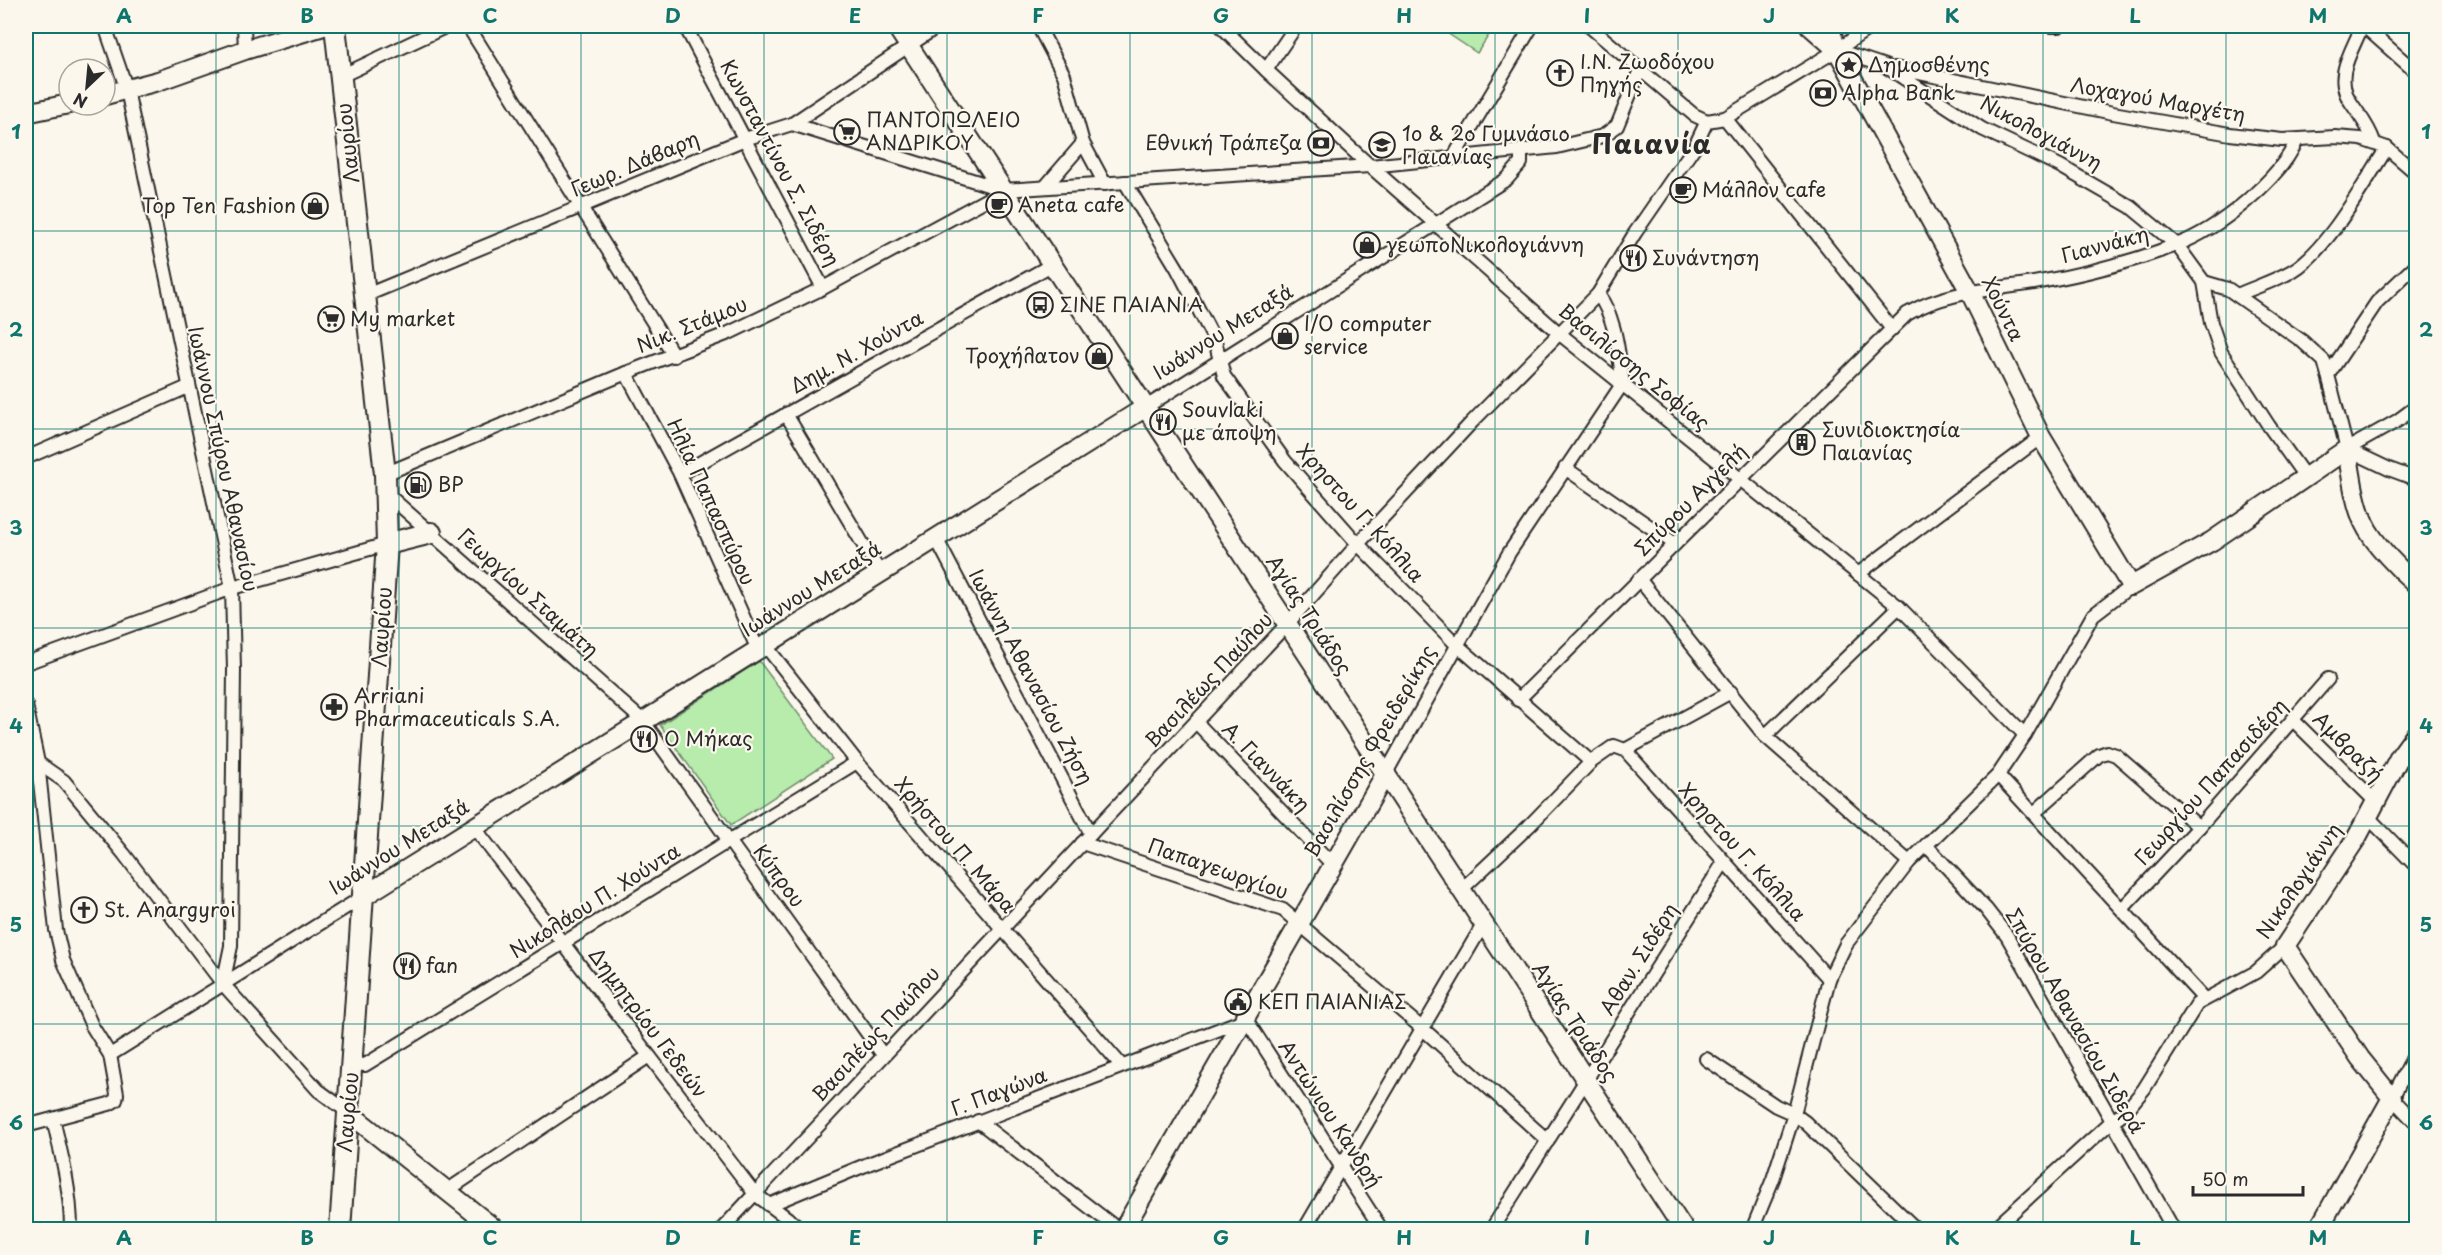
<svg xmlns="http://www.w3.org/2000/svg" width="2442" height="1255" viewBox="0 0 2442 1255" font-family="'Playpen Sans',sans-serif">
  <style>
    .green { fill: #b7ecad; stroke: #718c6c; stroke-width: 1.5 }
    .lines { fill: none; stroke-linecap: round; stroke-linejoin: round }
    .street-casing { stroke: #2b2b2b; stroke-width: 16 }
    .secondary-casing { stroke: #2b2b2b; stroke-width: 22 }
    .primary-casing { stroke: #2b2b2b; stroke-width: 24 }
    .street { stroke: #fbf7ec; stroke-width: 12 }
    .secondary { stroke: #fbf7ec; stroke-width: 18 }
    .primary { stroke: #fbf7ec; stroke-width: 20 }
    .grid { fill: none; stroke: #0f766e; stroke-width: 1.5; stroke-opacity: 0.55 }
    .labels { text-anchor: middle; stroke-width: 4.5; stroke-linejoin: round; paint-order: stroke }
    .poi-label { font-size: 20px; fill: #2b2b2b; stroke: #fbf7ec; text-anchor: start }
    .street-label { font-size: 20px; fill: #2b2b2b; stroke: #fbf7ec }
    .district-label { font-size: 26px; font-weight: bold; letter-spacing: 1.5px; fill: #2b2b2b; stroke: #fbf7ec }
    .neatline { fill: none; stroke: #0f766e; stroke-width: 2 }
    .grid-label { font-size: 20px; text-anchor: middle; font-weight: bold; fill: #0f766e }
  </style>
  <rect width="100%" height="100%" fill="#fbf7ec"/>
  <filter id="ink" filterUnits="userSpaceOnUse"><feTurbulence type="fractalNoise" baseFrequency=".0167" numOctaves="2"/><feDisplacementMap in="SourceGraphic" scale="12" xChannelSelector="R" yChannelSelector="G"/><feConvolveMatrix kernelMatrix="1 2 1 2 8 2 1 2 1" color-interpolation-filters="sRGB"/></filter>
  <g filter="url(#ink)">
    <g class="green">
      <path d="M1447 26H1495L1477 53 1444 31Z"/>
      <path d="M759 661 832 759 731 825 660 725Z"/>
    </g>
    <g class="lines">
      <g class="street-casing">
        <g id="street">
          <path d="M105 26 127 90 232 588 234 670 231 946 223 984"/>
          <path d="M244 26 245 50"/>
          <path d="M468 26 674 356"/>
          <path d="M685 26 823 288"/>
          <path d="M1038 26 1064 75 1083 143 1105 184"/>
          <path d="M1221 26 1266 70 1370 166 1560 334 1899 607 2025 735"/>
          <path d="M1589 26 1694 115 1707 121"/>
          <path d="M2051 26H2059"/>
          <path d="M2362 26C2353 50 2333 76 2350 101 2359 115 2369 126 2374 142"/>
          <path d="M2364 26 2416 72"/>
          <path d="M1837 50 1885 66 1982 129 2060 166 2131 207 2177 245 2204 282 2211 323 2221 352 2269 426 2306 478"/>
          <path d="M1895 68 2113 113 2230 134 2282 140 2335 137 2361 139 2387 148 2416 173"/>
          <path d="M1266 70 1296 26"/>
          <path d="M341 76 447 26"/>
          <path d="M1725 118 1892 329"/>
          <path d="M1707 121 1725 118 1837 50 1872 26"/>
          <path d="M792 124 1004 190 1370 166 1557 147 1603 136 1617 126 1640 70"/>
          <path d="M1453 158 1532 26"/>
          <path d="M1125 182 1177 268 1215 341 1224 376 1285 461 1358 544 1457 645 1591 762"/>
          <path d="M1045 187 1083 143"/>
          <path d="M2204 282 2228 289 2302 341 2324 361 2328 375"/>
          <path d="M2237 295C2255 287 2275 281 2292 271 2327 251 2364 183 2387 148"/>
          <path d="M364 296 745 139 792 124 938 26"/>
          <path d="M626 373 680 474 758 650"/>
          <path d="M1146 407 1507 179 1521 163V150"/>
          <path d="M786 414 880 573"/>
          <path d="M2347 449 2328 375 2377 302 2416 265"/>
          <path d="M2347 449 2397 421 2416 407"/>
          <path d="M2347 449 2389 469 2416 479"/>
          <path d="M26 458 188 387"/>
          <path d="M1565 468 1675 544"/>
          <path d="M385 474 626 373 729 333 823 288 1004 190"/>
          <path d="M680 474 1053 264"/>
          <path d="M387 494 643 721 883 1055"/>
          <path d="M936 538 1091 834"/>
          <path d="M1858 574 2041 437"/>
          <path d="M1639 579 1765 736 1909 862"/>
          <path d="M765 645 857 762 1121 1065"/>
          <path d="M26 663 232 588 387 544"/>
          <path d="M1518 700 1907 314C1946 291 1991 290 2034 283 2080 275 2132 262 2176 245 2217 230 2279 181 2297 140"/>
          <path d="M26 705 38 763 56 930 63 960 92 1026 110 1055 117 1094 116 1100 109 1104 26 1126"/>
          <path d="M2293 720 2376 802"/>
          <path d="M1196 722 1332 864"/>
          <path d="M1765 736 1899 607"/>
          <path d="M1625 750 1829 979"/>
          <path d="M38 763 64 781 124 854 223 984 318 1090 348 1112"/>
          <path d="M1386 773 1509 553 1623 383C1618 352 1617 321 1598 294"/>
          <path d="M1998 775 2204 999"/>
          <path d="M2034 813 2099 755 2107 752 2116 755 2199 827"/>
          <path d="M2369 818 2416 866"/>
          <path d="M474 827 755 1194 803 1230"/>
          <path d="M1082 843 1283 910 1423 1029 1548 1141"/>
          <path d="M1926 845 1986 909 2007 936 2174 1230"/>
          <path d="M1462 889 1529 826 1591 762 1614 746 1625 750 1731 692"/>
          <path d="M2122 909 2199 827 2328 679"/>
          <path d="M2416 1052 2392 1098 2416 1123"/>
          <path d="M110 1055 364 896"/>
          <path d="M1706 1059 1776 1106 1794 1114 1805 1122 1917 1230"/>
          <path d="M352 1064 365 1065 857 762"/>
          <path d="M53 1119C62 1156 71 1192 71 1230"/>
          <path d="M978 1121 1119 1230"/>
          <path d="M448 1190 649 1056"/>
          <path d="M769 1205 868 1164 1246 1019 1382 1230"/>
          <path d="M721 1230 1288 623 1358 544 1472 422 1598 294 1635 233 1695 146 1707 121"/>
          <path d="M1304 1230 1484 923"/>
          <path d="M1491 1230 1724 862"/>
          <path d="M1752 1230 1773 1179 1794 1114 1829 979 1846 944 1909 862 1998 775 2025 735 2093 615 2131 586"/>
          <path d="M1993 1230 2111 1122 2126 1111 2144 1089 2197 1004 2256 972 2285 946"/>
        </g>
      </g>
      <g class="secondary-casing">
        <g id="secondary">
          <path d="M896 26 1684 1230"/>
          <path d="M1810 26 1835 48"/>
          <path d="M1829 26 1837 50 1970 292 2041 437 2131 586 2212 541 2347 449C2351 473 2354 501 2364 523 2373 543 2400 570 2416 584"/>
          <path d="M105 95 158 81 245 50 324 26"/>
          <path d="M26 113 69 104"/>
          <path d="M364 896 1146 407"/>
          <path d="M348 1112 496 1230"/>
          <path d="M1123 1230 1386 773"/>
          <path d="M2318 1230 2392 1098 2360 1058 2285 946 2356 839 2400 756 2416 734"/>
        </g>
      </g>
      <g class="primary-casing">
        <g id="primary">
          <path d="M335 26 385 474 387 544 340 1230"/>
          <path d="M387 544 431 533"/>
        </g>
      </g>
      <use href="#street" class="street"/>
      <use href="#secondary" class="secondary"/>
      <use href="#primary" class="primary"/>
    </g>
  </g>
  <path class="grid" d="M216 26V1230M399 26V1230M581 26V1230M764 26V1230M947 26V1230M1130 26V1230M1312 26V1230M1495 26V1230M1678 26V1230M1861 26V1230M2043 26V1230M2226 26V1230M26 231H2416M26 429H2416M26 628H2416M26 826H2416M26 1024H2416"/>
  <defs>
    <g id="sight-ring" transform="scale(1.35)"><circle r="9.5" fill="#fbf7ec" stroke="#2b2b2b" stroke-width="1.5"/><path d="M0-6L1.8-2.2L6-1.7L2.9 1.2L3.7 5.4L0 3.3L-3.7 5.4L-2.9 1.2L-6-1.7L-1.8-2.2Z" fill="#2b2b2b"/></g>
    <g id="church-ring" transform="scale(1.35)"><circle r="9.5" fill="#fbf7ec" stroke="#2b2b2b" stroke-width="1.5"/><path d="M-1.2-6h2.4v3.5h3.3v2.4h-3.3V6h-2.4V-.1h-3.3v-2.4h3.3Z" fill="#2b2b2b"/></g>
    <g id="bank-ring" transform="scale(1.35)"><circle r="9.5" fill="#fbf7ec" stroke="#2b2b2b" stroke-width="1.5"/><path d="M-6-4H6V4H-6ZM0-2.3a2.3 2.3 0 1 0 0 4.6a2.3 2.3 0 1 0 0-4.6Z" fill="#2b2b2b"/></g>
    <g id="supermarket-ring" transform="scale(1.35)"><circle r="9.5" fill="#fbf7ec" stroke="#2b2b2b" stroke-width="1.5"/><path d="M-6-5.5h2.5l.6 2H6L4.5 2H-2.5L-4.4-4H-6ZM-1.5 3.2a1.3 1.3 0 1 0 .1 0ZM3 3.2a1.3 1.3 0 1 0 .1 0Z" fill="#2b2b2b"/></g>
    <g id="school-ring" transform="scale(1.35)"><circle r="9.5" fill="#fbf7ec" stroke="#2b2b2b" stroke-width="1.5"/><path d="M0-5L7-2L0 1L-7-2ZM-4 1L0 2.5L4 1V4Q0 6-4 4Z" fill="#2b2b2b"/></g>
    <g id="cafe-ring" transform="scale(1.35)"><circle r="9.5" fill="#fbf7ec" stroke="#2b2b2b" stroke-width="1.5"/><path d="M-5.5-4.5H6V0H3Q3 3.5 0 3.5H-2.5Q-5.5 3.5-5.5 0ZM3-3.2v2h1.7v-2ZM-6 4.5H4V6H-6Z" fill="#2b2b2b"/></g>
    <g id="shop-ring" transform="scale(1.35)"><circle r="9.5" fill="#fbf7ec" stroke="#2b2b2b" stroke-width="1.5"/><path d="M-5-2.5h2.3a2.7 3.5 0 0 1 5.4 0H5L5.5 6h-11ZM-1.5-2.5h3a1.5 2.3 0 0 0-3 0Z" fill="#2b2b2b"/></g>
    <g id="restaurant-ring" transform="scale(1.35)"><circle r="9.5" fill="#fbf7ec" stroke="#2b2b2b" stroke-width="1.5"/><path d="M-5-6h1v4h1v-4h1v4h1v-4h1v5L-1.5 .5V6h-2V.5L-5-1ZM5-6V6H3V1.5H1.5Q1.5-4 5-6Z" fill="#2b2b2b"/></g>
    <g id="bus-ring" transform="scale(1.35)"><circle r="9.5" fill="#fbf7ec" stroke="#2b2b2b" stroke-width="1.5"/><path d="M-5-6H5V4H4V6H2V4H-2V6H-4V4H-5ZM-3.5-4V0h7V-4ZM-3.5 1.2v1.5H-2V1.2ZM2 1.2v1.5H3.5V1.2Z" fill="#2b2b2b"/></g>
    <g id="building-ring" transform="scale(1.35)"><circle r="9.5" fill="#fbf7ec" stroke="#2b2b2b" stroke-width="1.5"/><path d="M-4-6H4V6H1V3H-1V6H-4ZM-2.5-4.3h1.7v1.8h-1.7ZM.8-4.3h1.7v1.8H.8ZM-2.5-1h1.7V.8h-1.7ZM.8-1h1.7V.8H.8Z" fill="#2b2b2b"/></g>
    <g id="fuel-ring" transform="scale(1.35)"><circle r="9.5" fill="#fbf7ec" stroke="#2b2b2b" stroke-width="1.5"/><path d="M-5.5-6h7V0h2V4h1.3V-2.5L3-4.5l.8-.8L6-3V5H2.5V1h-1V6h-7ZM-4.2-4.7v3.2H.2V-4.7Z" fill="#2b2b2b"/></g>
    <g id="pharmacy-ring" transform="scale(1.35)"><circle r="9.5" fill="#fbf7ec" stroke="#2b2b2b" stroke-width="1.5"/><path d="M-2-6h4v4h4v4h-4v4h-4v-4h-4v-4h4Z" fill="#2b2b2b"/></g>
    <g id="civic-ring" transform="scale(1.35)"><circle r="9.5" fill="#fbf7ec" stroke="#2b2b2b" stroke-width="1.5"/><path d="M-.6-6.5H3V-4.5H.6V-3L4-1V1h2V6H-6V1h2V-1L-.6-3ZM-1.2 2.5V6h2.4V2.5Z" fill="#2b2b2b"/></g>
  </defs>
  <g fill-rule="evenodd">
    <use href="#sight-ring" x="1849" y="65"/>
    <use href="#church-ring" x="1560" y="73"/>
    <use href="#bank-ring" x="1823" y="93"/>
    <use href="#supermarket-ring" x="847" y="132"/>
    <use href="#bank-ring" x="1321" y="143"/>
    <use href="#school-ring" x="1382" y="145"/>
    <use href="#cafe-ring" x="1683" y="190"/>
    <use href="#cafe-ring" x="999" y="205"/>
    <use href="#shop-ring" x="315" y="206"/>
    <use href="#shop-ring" x="1367" y="245"/>
    <use href="#restaurant-ring" x="1633" y="258"/>
    <use href="#bus-ring" x="1040" y="305"/>
    <use href="#supermarket-ring" x="331" y="319"/>
    <use href="#shop-ring" x="1285" y="336"/>
    <use href="#shop-ring" x="1099" y="356"/>
    <use href="#restaurant-ring" x="1163" y="422"/>
    <use href="#building-ring" x="1802" y="442"/>
    <use href="#fuel-ring" x="418" y="485"/>
    <use href="#pharmacy-ring" x="334" y="707"/>
    <use href="#restaurant-ring" x="644" y="739"/>
    <use href="#church-ring" x="84" y="910"/>
    <use href="#restaurant-ring" x="407" y="966"/>
    <use href="#civic-ring" x="1238" y="1002"/>
  </g>
  <g class="labels">
    <g class="poi-label">
      <text x="1580" y="69">Ι.Ν. Ζωοδόχου<tspan x="1580" dy="23">Πηγής</tspan></text>
      <text x="1868" y="72">Δημοσθένης</text>
      <text x="1842" y="100">Alpha Bank</text>
      <text x="866" y="127">ΠΑΝΤΟΠΩΛΕΙΟ<tspan x="866" dy="23">ΑΝΔΡΙΚΟΥ</tspan></text>
      <text x="1402" y="141">1ο &amp; 2ο Γυμνάσιο<tspan x="1402" dy="23">Παιανίας</tspan></text>
      <text x="1302" y="150" text-anchor="end">Εθνική Τράπεζα</text>
      <text x="1702" y="197">Μάλλον cafe</text>
      <text x="1018" y="212">Aneta cafe</text>
      <text x="296" y="213" text-anchor="end">Top Ten Fashion</text>
      <text x="1386" y="252">γεωποΝικολογιάννη</text>
      <text x="1652" y="265">Συνάντηση</text>
      <text x="1060" y="312">ΣΙΝΕ ΠΑΙΑΝΙΑ</text>
      <text x="350" y="326">My market</text>
      <text x="1304" y="331">I/O computer<tspan x="1304" dy="23">service</tspan></text>
      <text x="1080" y="363" text-anchor="end">Τροχήλατον</text>
      <text x="1182" y="417">Souvlaki<tspan x="1182" dy="23">με άποψη</tspan></text>
      <text x="1822" y="437">Συνιδιοκτησία<tspan x="1822" dy="23">Παιανίας</tspan></text>
      <text x="438" y="492">BP</text>
      <text x="354" y="703">Arriani<tspan x="354" dy="23">Pharmaceuticals S.A.</tspan></text>
      <text x="664" y="746">Ο Μήκας</text>
      <text x="104" y="917">St. Anargyroi</text>
      <text x="426" y="973">fan</text>
      <text x="1258" y="1009">ΚΕΠ ΠΑΙΑΝΙΑΣ</text>
    </g>
    <g class="street-label">
      <text transform="translate(2158 100) rotate(10)" y="7">Λοχαγού Μαργέτη</text>
      <text transform="translate(2041 133) rotate(28)" y="7">Νικολογιάννη</text>
      <text transform="translate(348 143) rotate(-96)" y="7">Λαυρίου</text>
      <text transform="translate(780 163) rotate(62)" y="7">Κωνσταντίνου Σ. Σιδέρη</text>
      <text transform="translate(635 164) rotate(-23)" y="7">Γεωρ. Δάβαρη</text>
      <text transform="translate(2105 245) rotate(-15)" y="7">Γιαννάκη</text>
      <text transform="translate(2003 309) rotate(64)" y="7">Χούντα</text>
      <text transform="translate(692 325) rotate(-22)" y="7">Νικ. Στάμου</text>
      <text transform="translate(1223 332) rotate(-32)" y="7">Ιωάννου Μεταξά</text>
      <text transform="translate(857 352) rotate(-29)" y="7">Δημ. Ν. Χούντα</text>
      <text transform="translate(1634 367) rotate(39)" y="7">Βασιλίσσης Σοφίας</text>
      <text transform="translate(223 459) rotate(78)" y="7">Ιωάννου Σπύρου Αθανασίου</text>
      <text transform="translate(1691 500) rotate(-45)" y="7">Σπύρου Αγγελή</text>
      <text transform="translate(711 502) rotate(65)" y="7">Ηλία Παπασπύρου</text>
      <text transform="translate(1360 513) rotate(48)" y="7">Χρηστου Γ. Κόλλια</text>
      <text transform="translate(811 589) rotate(-32)" y="7">Ιωάννου Μεταξά</text>
      <text transform="translate(528 593) rotate(42)" y="7">Γεωργίου Σταμάτη</text>
      <text transform="translate(1309 615) rotate(57)" y="7">Αγίας Τριάδος</text>
      <text transform="translate(382 627) rotate(-86)" y="7">Λαυρίου</text>
      <text transform="translate(1031 677) rotate(62)" y="7">Ιωάννη Αθανασίου Ζήση</text>
      <text transform="translate(1209 680) rotate(-47)" y="7">Βασιλέως Παύλου</text>
      <text transform="translate(2348 747) rotate(45)" y="7">Αμβραζή</text>
      <text transform="translate(1370 751) rotate(-60)" y="7">Βασιλίσσης Φρειδερίκης</text>
      <text transform="translate(1266 767) rotate(46)" y="7">Α. Γιαννάκη</text>
      <text transform="translate(2211 782) rotate(-48)" y="7">Γεωργίου Παπασιδέρη</text>
      <text transform="translate(955 845) rotate(49)" y="7">Χρήστου Π. Μάρα</text>
      <text transform="translate(399 847) rotate(-32)" y="7">Ιωάννου Μεταξά</text>
      <text transform="translate(1742 852) rotate(48)" y="7">Χρηστου Γ. Κόλλια</text>
      <text transform="translate(1218 869) rotate(19)" y="7">Παπαγεωργίου</text>
      <text transform="translate(779 876) rotate(54)" y="7">Κύπρου</text>
      <text transform="translate(2299 881) rotate(-56)" y="7">Νικολογιάννη</text>
      <text transform="translate(595 901) rotate(-32)" y="7">Νικολάου Π. Χούντα</text>
      <text transform="translate(1639 959) rotate(-58)" y="7">Αθαν. Σιδέρη</text>
      <text transform="translate(2075 1021) rotate(60)" y="7">Σπύρου Αθανασίου Σιδερά</text>
      <text transform="translate(1575 1022) rotate(57)" y="7">Αγίας Τριάδος</text>
      <text transform="translate(648 1023) rotate(53)" y="7">Δημητρίου Γεδεών</text>
      <text transform="translate(876 1034) rotate(-47)" y="7">Βασιλέως Παύλου</text>
      <text transform="translate(999 1092) rotate(-21)" y="7">Γ. Παγώνα</text>
      <text transform="translate(348 1112) rotate(-85)" y="7">Λαυρίου</text>
      <text transform="translate(1330 1114) rotate(57)" y="7">Αντώνιου Κανδρή</text>
    </g>
    <g class="district-label">
      <text x="1652" y="154">Παιανία</text>
    </g>
  </g>
  <rect width="2442" height="1255" fill="none" stroke="#fbf7ec" stroke-width="66"/>
  <g transform="translate(87 87) rotate(206)"><circle r="28" fill="#fbf7ec" stroke="#a8a59f" stroke-width="1.5"/>
  <path d="M0-4.5L10 22L0 15L-10 22Z" fill="#2b2b2b"/>
  <text y="-9" font-size="16" font-weight="bold" text-anchor="middle" fill="#2b2b2b">N</text>
  </g>
  <path d="M2193 1186v9h110v-9" fill="none" stroke="#2b2b2b" stroke-width="3"/>
  <text x="2202" y="1186" font-size="18" fill="#2b2b2b" stroke="#fbf7ec" stroke-width="4.5" paint-order="stroke">50 m</text>
  <rect x="33" y="33" width="2376" height="1189" class="neatline"/>
  <g class="grid-label">
    <text x="124" y="23">A</text>
    <text x="307" y="23">B</text>
    <text x="490" y="23">C</text>
    <text x="673" y="23">D</text>
    <text x="855" y="23">E</text>
    <text x="1038" y="23">F</text>
    <text x="1221" y="23">G</text>
    <text x="1404" y="23">H</text>
    <text x="1587" y="23">I</text>
    <text x="1769" y="23">J</text>
    <text x="1952" y="23">K</text>
    <text x="2135" y="23">L</text>
    <text x="2318" y="23">M</text>
    <text x="16" y="139">1</text>
    <text x="2426" y="139">1</text>
    <text x="16" y="337">2</text>
    <text x="2426" y="337">2</text>
    <text x="16" y="535">3</text>
    <text x="2426" y="535">3</text>
    <text x="16" y="733">4</text>
    <text x="2426" y="733">4</text>
    <text x="16" y="932">5</text>
    <text x="2426" y="932">5</text>
    <text x="16" y="1130">6</text>
    <text x="2426" y="1130">6</text>
    <text x="124" y="1245">A</text>
    <text x="307" y="1245">B</text>
    <text x="490" y="1245">C</text>
    <text x="673" y="1245">D</text>
    <text x="855" y="1245">E</text>
    <text x="1038" y="1245">F</text>
    <text x="1221" y="1245">G</text>
    <text x="1404" y="1245">H</text>
    <text x="1587" y="1245">I</text>
    <text x="1769" y="1245">J</text>
    <text x="1952" y="1245">K</text>
    <text x="2135" y="1245">L</text>
    <text x="2318" y="1245">M</text>
  </g>
</svg>
